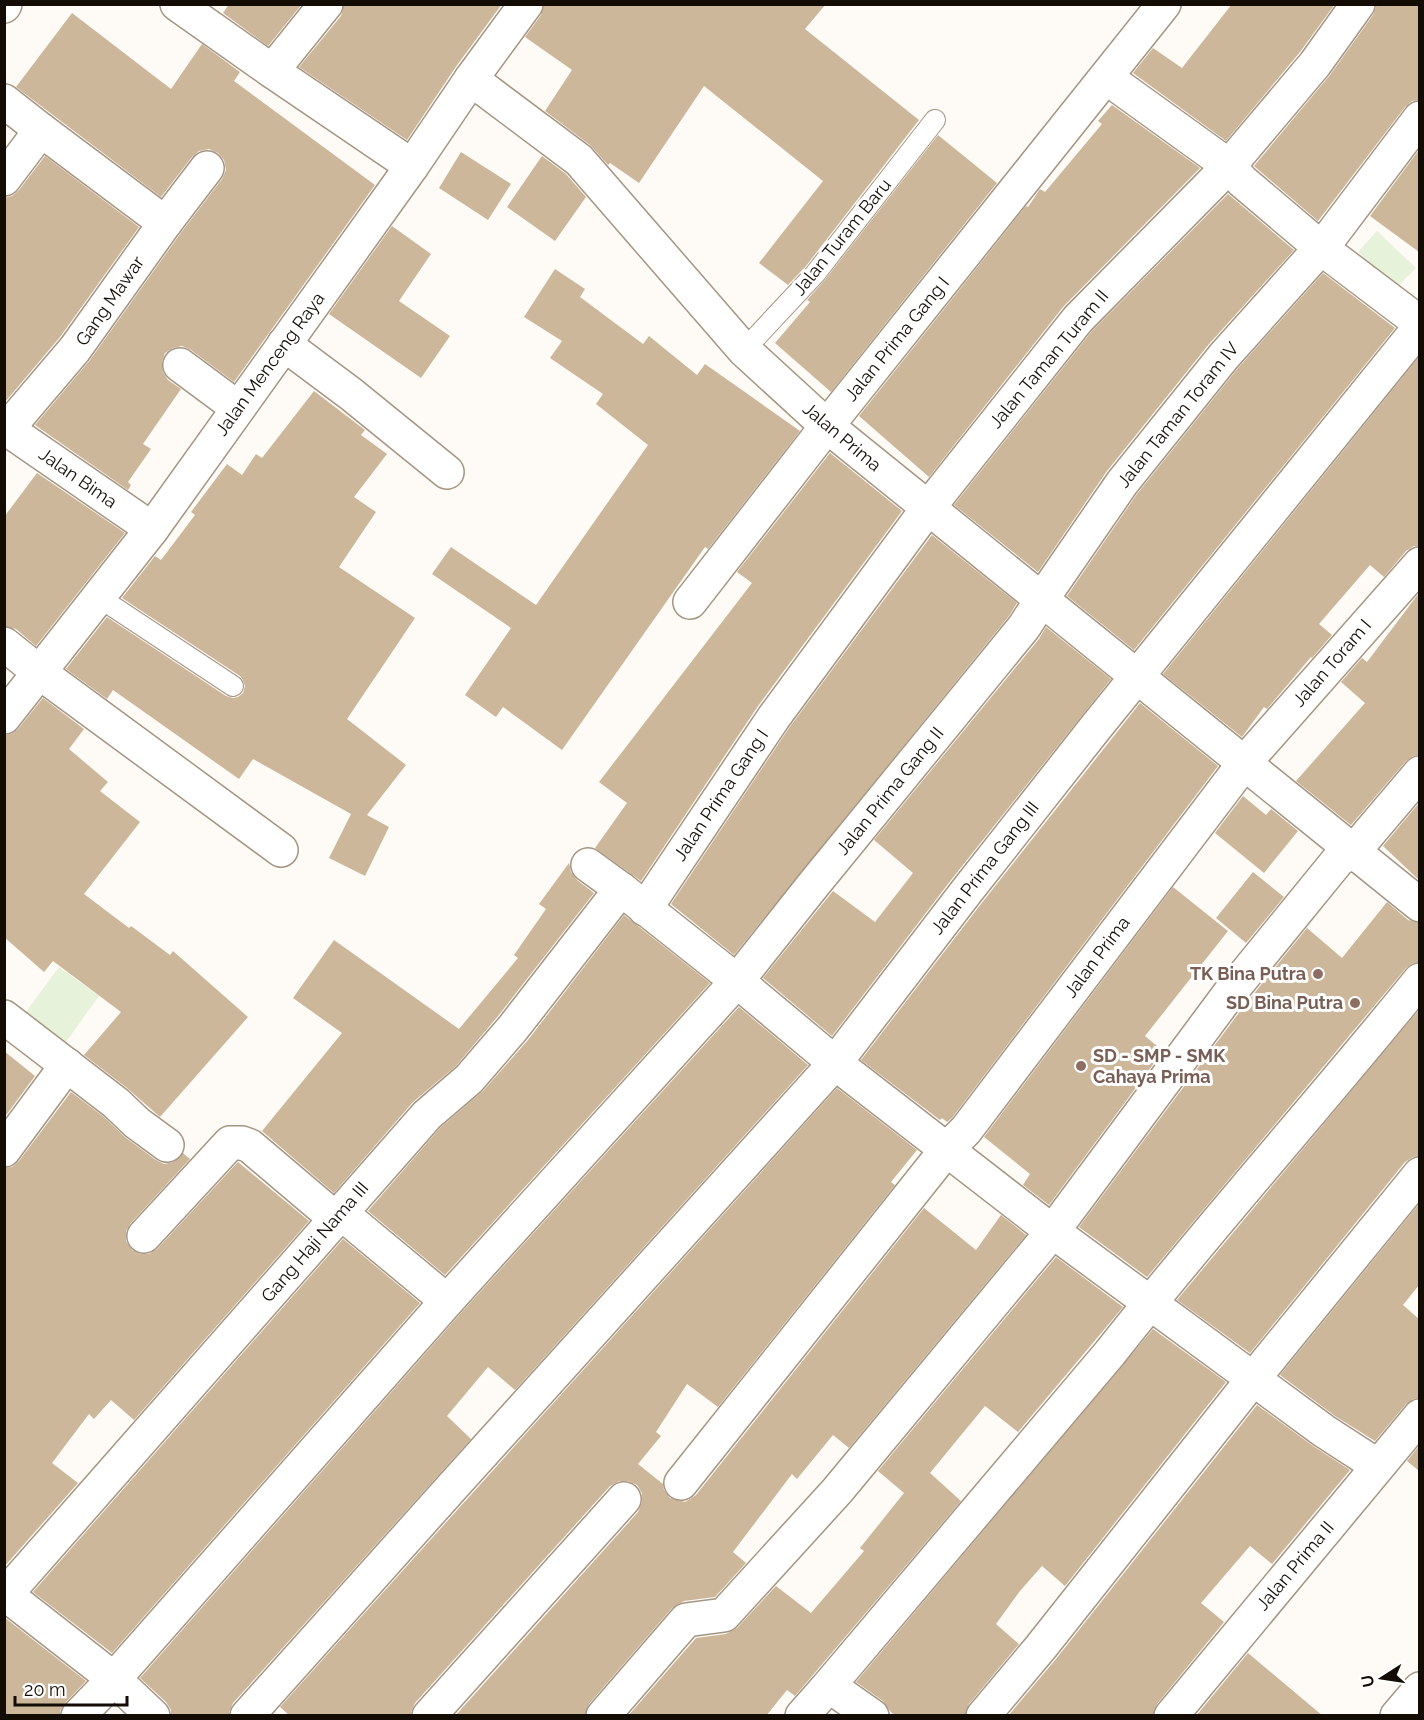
<svg xmlns="http://www.w3.org/2000/svg" width="1424" height="1720" viewBox="0 0 1424 1720" font-family="Raleway,sans-serif">
  <style>
    .green { fill: #e6f2d9 }
    .building { fill: #ccb79b }
    .lines { fill: none; stroke-linecap: round; stroke-linejoin: round }
    .lane-casing { stroke: #a59581; stroke-width: 22 }
    .street-casing { stroke: #a59581; stroke-width: 36 }
    .secondary-casing { stroke: #a59581; stroke-width: 36 }
    .lane { stroke: #fff; stroke-width: 20 }
    .street { stroke: #fff; stroke-width: 33 }
    .secondary { stroke: #fff; stroke-width: 33 }
    .education-dot { fill: #8d6e63; stroke: #fff; stroke-width: 2 }
    .labels { text-anchor: middle; stroke-width: 6; stroke-linejoin: round; paint-order: stroke }
    .street-label { font-size: 18px; fill: #120c05; stroke: #fff }
    .education-label { font-size: 18px; font-weight: bold; fill: #785e54; stroke: #fff; text-anchor: end }
  </style>
  <rect width="100%" height="100%" fill="#fefaf6"/>
  <g class="green">
    <path d="M1377 231 1416 268 1396 288 1358 252Z"/>
    <path d="M59 967 99 996 60 1050 20 1020Z"/>
  </g>
  <g class="building">
    <path d="M229 4H302L268 46 223 13Z"/>
    <path d="M344 4H502L455 68 407 140 299 67 341 16Z"/>
    <path d="M544 4H826L805 29 919 120 806 266 788 285 759 263 823 181 704 86 639 183 610 163 608 165 590 145 545 111 572 70 525 37 541 15Z"/>
    <path d="M1232 4H1335L1300 52 1226 141 1133 73 1153 48 1182 68Z"/>
    <path d="M1377 4H1419V100L1412 101 1405 107 1318 221 1254 166 1330 75 1373 15Z"/>
    <path d="M72 13 171 89 202 44 240 72 234 81 375 185 234 382 191 350 182 346 173 348 165 353 162 362 163 372 168 380 181 389 143 444 151 449 128 482 131 485 128 490 35 425 90 360 180 234 222 179 226 170 224 160 218 153 209 149 199 151 192 157 161 197 16 87Z"/>
    <path d="M1112 105 1200 168 1063 307 929 477 859 416 1026 206 1028 207 1040 189 1045 192 1102 124 1098 121Z"/>
    <path d="M938 135 997 183 831 392 775 343 810 302 807 300 824 281Z"/>
    <path d="M1419 150V252L1370 216Z"/>
    <path d="M461 152 511 184 488 220 439 188Z"/>
    <path d="M45 156 139 227 60 337 5 402 4 198 12 196 19 190Z"/>
    <path d="M542 156 566 174 586 197 555 241 507 207Z"/>
    <path d="M1228 194 1294 250 1209 344 1107 471 1038 572 954 505 1092 331Z"/>
    <path d="M392 226 431 254 399 301 450 336 421 378 329 314Z"/>
    <path d="M555 269 585 289 580 297 643 344 649 336 697 375 705 364 800 431 708 549 705 547 562 750 503 707 496 717 465 695 511 628 432 574 451 547 536 605 648 445 596 404 603 394 550 358 562 341 524 317Z"/>
    <path d="M1323 273 1395 328 1134 650 1067 596 1137 494 1238 368Z"/>
    <path d="M1419 357V546H1414L1406 551 1384 577 1370 565 1319 624 1332 635 1312 658 1311 657 1267 709 1264 707 1242 737 1163 674Z"/>
    <path d="M314 391 365 430 361 435 387 454 354 497 376 512 339 567 415 618 347 719 406 765 367 815 389 827 365 876 329 858 351 814 253 759 239 779 113 690 107 699 66 669 107 617 226 696 233 698 238 697 243 693 245 686 243 680 240 676 122 598 155 556 161 560 195 515 191 512 227 464 242 475 256 454 262 458Z"/>
    <path d="M830 453 902 511 758 706 641 881 595 848 627 803 599 782 752 583 737 572Z"/>
    <path d="M37 473 125 533 36 646 16 629 4 626V517Z"/>
    <path d="M932 535 1017 603 1009 616 734 955 671 904 789 728Z"/>
    <path d="M1419 593V755L1413 756 1406 761 1351 825 1296 781 1365 703 1341 682 1362 658 1367 662Z"/>
    <path d="M1046 627 1111 679 951 880 832 1036 763 978 833 891 875 922 913 873 874 840 1039 639Z"/>
    <path d="M43 698 84 729 69 749 108 782 100 791 140 822 84 894 129 928 131 926 170 955 173 951 248 1017 160 1117 127 1088 84 1055 121 1012 53 961 44 972 4 937V735L11 734 18 729Z"/>
    <path d="M1140 703 1218 766 952 1118 947 1122 942 1118 940 1120 861 1060 981 904Z"/>
    <path d="M1243 796 1266 815 1271 809 1298 831 1264 873 1215 833Z"/>
    <path d="M1419 803V880L1383 846Z"/>
    <path d="M569 863 571 872 577 880 594 893 498 1016 456 1066 413 1102 334 1193 262 1131 342 1033 293 998 334 940 459 1029 518 958 514 955 546 909 539 904Z"/>
    <path d="M1253 872 1284 897 1246 943 1216 918Z"/>
    <path d="M1173 887 1228 931 1145 1036 1163 1051 1049 1205 1023 1185 1030 1174 984 1137Z"/>
    <path d="M1387 902 1408 920 1419 923V962L1413 963 1406 968 1147 1277 1079 1227 1244 1006 1307 928 1342 958Z"/>
    <path d="M624 915 710 983 445 1275 368 1211 440 1128 483 1091 528 1040Z"/>
    <path d="M739 1007 808 1065 515 1390 488 1367 447 1416 471 1439 233 1703 229 1712V1716H171V1710L166 1702 140 1678 461 1313Z"/>
    <path d="M1419 1010V1156L1413 1157 1405 1162 1250 1353 1177 1300Z"/>
    <path d="M4 1051 35 1076 4 1118Z"/>
    <path d="M837 1088 917 1150 891 1182 895 1185 718 1407 687 1384 656 1432 661 1436 638 1464 663 1484 664 1490 670 1498 685 1502 696 1495 924 1208 976 1250 1001 1215 1026 1235 849 1448 833 1435 797 1479 792 1474 733 1552 746 1563 715 1597 684 1601 672 1608 589 1704 585 1716H455L638 1512 642 1502V1493L637 1485 628 1481H619L610 1486 415 1703 411 1712V1716H290L280 1707Z"/>
    <path d="M71 1092 104 1117 126 1138 156 1160 164 1164 174 1162 183 1153 190 1159 130 1224 126 1231V1241L132 1250 140 1254H149L157 1249 238 1162 309 1221 134 1420 111 1400 94 1419 89 1414 52 1463 78 1483 4 1567V1168L12 1167 19 1161Z"/>
    <path d="M1419 1204V1285L1403 1305 1419 1319V1398L1413 1399 1406 1404 1375 1441 1335 1416 1280 1375Z"/>
    <path d="M343 1239 420 1303 112 1653 33 1592Z"/>
    <path d="M1056 1257 1123 1307 1018 1432 985 1406 930 1473 961 1501 795 1696 787 1690 766 1716H628L696 1638 726 1634 737 1628 776 1586 811 1613 864 1551 860 1548 904 1493 878 1471Z"/>
    <path d="M1153 1329 1226 1382 1065 1586 1042 1566 1020 1591 996 1624 1019 1644 969 1704 965 1716H895L890 1711 883 1701 856 1682Z"/>
    <path d="M1257 1405 1313 1446 1350 1470 1272 1564 1250 1546 1201 1603 1224 1622 1157 1704 1153 1716H1008L1056 1659Z"/>
    <path d="M1419 1446V1471L1407 1461Z"/>
    <path d="M4 1617 86 1681 65 1703 60 1711V1716H4Z"/>
    <path d="M1248 1653 1323 1716H1196Z"/>
  </g>
  <g class="lines">
    <g class="lane-casing">
      <g id="lane">
        <path d="M744 350 815 274 935 120"/>
        <path d="M97 596 233 686"/>
      </g>
    </g>
    <g class="street-casing">
      <g id="street">
        <path d="M177 4 272 71 412 166"/>
        <path d="M4 6 5 4"/>
        <path d="M272 71 326 4"/>
        <path d="M1107 78 1229 166 1242 181 1321 248 1420 323"/>
        <path d="M471 79 579 160 744 350 827 426 1420 905"/>
        <path d="M4 101 41 130 4 179"/>
        <path d="M41 130 165 223"/>
        <path d="M284 344 351 394 447 472"/>
        <path d="M180 365 238 408"/>
        <path d="M4 427 152 529"/>
        <path d="M7 429 75 349 165 223 207 168"/>
        <path d="M690 602 827 426 1164 4"/>
        <path d="M4 644 39 672 281 850"/>
        <path d="M588 865 621 889 737 981 835 1063 1044 1225 1324 1431 1378 1466"/>
        <path d="M645 909 774 717 928 508 1078 319 1229 166 1315 64 1358 4"/>
        <path d="M4 1017 116 1103 137 1123 167 1145"/>
        <path d="M4 1150 67 1065"/>
        <path d="M341 1213 447 1301"/>
        <path d="M144 1236 230 1143H242L250 1146 336 1219"/>
        <path d="M681 1483 947 1149 966 1130 1245 762 1420 564"/>
        <path d="M4 1593 114 1679 153 1716"/>
        <path d="M6 1594 427 1115 469 1079 513 1028 621 889"/>
        <path d="M825 1690 1110 1353C1210 1226 1318 1106 1420 980"/>
        <path d="M78 1716 114 1679 447 1301 737 981 814 884 1024 627 1042 599 1122 483 1224 356 1327 241 1420 118"/>
        <path d="M247 1716 453 1486 835 1063 966 892 1096 727 1420 327"/>
        <path d="M429 1716 624 1499"/>
        <path d="M603 1716 686 1620 724 1615 837 1491 1053 1231 1229 994 1339 859 1353 852 1420 773"/>
        <path d="M802 1716 825 1690H835L872 1716"/>
        <path d="M983 1716 1041 1647 1253 1379 1420 1174"/>
        <path d="M1171 1716 1420 1416"/>
        <path d="M1397 1716 1420 1689"/>
      </g>
    </g>
    <g class="secondary-casing">
      <path id="secondary" d="M4 717 152 529 412 166 471 79 526 4"/>
    </g>
    <use href="#lane" class="lane"/>
    <use href="#street" class="street"/>
    <use href="#secondary" class="secondary"/>
  </g>
  <g class="education-dot">
    <circle cx="1318" cy="974" r="6"/>
    <circle cx="1355" cy="1003" r="6"/>
    <circle cx="1081" cy="1066" r="6"/>
  </g>
  <g class="labels">
    <g class="street-label">
      <text transform="translate(842 237) rotate(-51)" y="6">Jalan Turam Baru</text>
      <text transform="translate(110 301) rotate(-55)" y="6">Gang Mawar</text>
      <text transform="translate(897 339) rotate(-51)" y="6">Jalan Prima Gang I</text>
      <text transform="translate(1049 359) rotate(-50)" y="6">Jalan Taman Turam II</text>
      <text transform="translate(270 364) rotate(-54)" y="6">Jalan Menceng Raya</text>
      <text transform="translate(1178 415) rotate(-51)" y="6">Jalan Taman Toram IV</text>
      <text transform="translate(842 437) rotate(40)" y="6">Jalan Prima</text>
      <text transform="translate(78 478) rotate(35)" y="6">Jalan Bima</text>
      <text transform="translate(1332 663) rotate(-49)" y="6">Jalan Toram I</text>
      <text transform="translate(890 791) rotate(-51)" y="6">Jalan Prima Gang II</text>
      <text transform="translate(721 795) rotate(-56)" y="6">Jalan Prima Gang I</text>
      <text transform="translate(985 868) rotate(-52)" y="6">Jalan Prima Gang III</text>
      <text transform="translate(1097 957) rotate(-53)" y="6">Jalan Prima</text>
      <text transform="translate(315 1242) rotate(-49)" y="6">Gang Haji Nama III</text>
      <text transform="translate(1295 1566) rotate(-50)" y="6">Jalan Prima II</text>
    </g>
    <g class="education-label">
      <text x="1306" y="980">TK Bina Putra</text>
      <text x="1343" y="1009">SD Bina Putra</text>
      <text x="1093" y="1062" text-anchor="start">SD - SMP - SMK<tspan x="1093" dy="21">Cahaya Prima</tspan></text>
    </g>
  </g>
  <rect width="1424" height="1720" fill="none" stroke="#120c05" stroke-width="12"/>
  <g transform="translate(1382 1678) rotate(258)" stroke="#ffffff" stroke-width="4.5" paint-order="stroke">
  <path d="M0-4.5L10 22L0 15L-10 22Z" fill="#120c05"/>
  <text y="-9" font-size="16" font-weight="bold" text-anchor="middle" fill="#120c05">U</text>
  </g>
  <path d="M15 1696v9h112v-9" fill="none" stroke="#120c05" stroke-width="3"/>
  <text x="24" y="1696" font-size="18" fill="#120c05" stroke="#ffffff" stroke-width="4.5" paint-order="stroke">20 m</text>
</svg>
